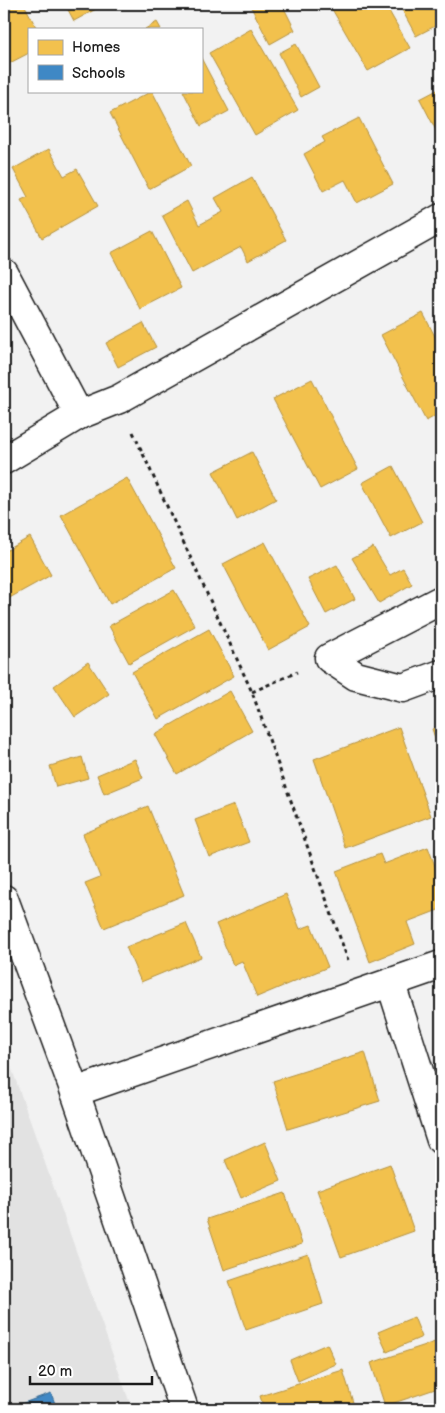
<svg xmlns="http://www.w3.org/2000/svg" width="445" height="1413" viewBox="0 0 445 1413" font-family="'Balsamiq Sans',sans-serif">
  <style>
    .built { fill: #e2e2e2 }
    .homes { fill: #f2c14e; stroke: #b2903f }
    .schools { fill: #3f88c5; stroke: #346892 }
    .lines { fill: none; stroke-linecap: round; stroke-linejoin: round }
    .minor-casing { stroke: #1c1c1c; stroke-width: 31 }
    .path { stroke: #1c1c1c; stroke-width: 3; stroke-dasharray: 4 4; stroke-linecap: butt }
    .minor { stroke: #fff; stroke-width: 28 }
  </style>
  <rect width="100%" height="100%" fill="#f2f2f2"/>
  <filter id="ink" filterUnits="userSpaceOnUse"><feTurbulence type="fractalNoise" baseFrequency=".02" numOctaves="2"/><feDisplacementMap in="SourceGraphic" scale="10" xChannelSelector="R" yChannelSelector="G"/><feConvolveMatrix kernelMatrix="1 2 1 2 8 2 1 2 1" color-interpolation-filters="sRGB"/></filter>
  <g filter="url(#ink)">
    <path class="built" d="M4 1047 132 1409H4Z"/>
    <g class="homes">
      <path d="M4 4H24L37 29H29V53L4 66Z"/>
      <path d="M65 4H105L74 21Z"/>
      <path d="M258 4H282L295 30 270 44 251 7Z"/>
      <path d="M329 4H385L410 48 368 71Z"/>
      <path d="M399 4H438L441 9V23L416 36Z"/>
      <path d="M157 22 161 29H145Z"/>
      <path d="M251 29 298 110 255 135 209 53Z"/>
      <path d="M296 44 319 87 301 97 279 53Z"/>
      <path d="M201 58 229 111 201 126 183 91H201Z"/>
      <path d="M441 88V133L438 134 420 99Z"/>
      <path d="M152 91 191 166 149 189 110 113Z"/>
      <path d="M359 118 393 184 357 203 345 180 323 191 304 154 325 142 322 137Z"/>
      <path d="M49 149 64 176 77 169 98 206 42 238 21 200 28 197 13 169Z"/>
      <path d="M252 177 286 240 248 261 241 247 192 273 162 215 187 201 199 225 223 212 215 198Z"/>
      <path d="M152 231 181 288 140 309 111 253Z"/>
      <path d="M423 313 441 348V413L426 421 381 335Z"/>
      <path d="M143 323 156 347 118 367 106 343Z"/>
      <path d="M312 379 358 469 320 489 273 399Z"/>
      <path d="M252 452 276 499 237 520 213 472Z"/>
      <path d="M393 466 422 522 391 538 362 483Z"/>
      <path d="M127 478 176 568 110 604 61 515Z"/>
      <path d="M30 537 51 575 4 601V552Z"/>
      <path d="M265 542 310 627 268 650 223 564Z"/>
      <path d="M373 547 390 575 403 568 412 584 379 603 352 558Z"/>
      <path d="M337 565 355 599 326 614 308 579Z"/>
      <path d="M174 590 195 626 129 663 109 626Z"/>
      <path d="M209 629 234 676 158 719 132 672Z"/>
      <path d="M88 662 109 694 75 717 54 686Z"/>
      <path d="M230 691 252 731 177 774 155 734Z"/>
      <path d="M441 726V755L432 729Z"/>
      <path d="M399 727 431 816 345 848 314 759Z"/>
      <path d="M82 757 88 778 56 787 50 766Z"/>
      <path d="M135 759 143 778 104 794 97 775Z"/>
      <path d="M234 805 249 842 209 857 195 820Z"/>
      <path d="M148 806 184 895 104 928 85 883 100 877 83 834Z"/>
      <path d="M428 847 441 882V909L407 922 415 944 370 962 336 871 380 854 384 864Z"/>
      <path d="M286 894 300 929 311 925 328 967 257 997 242 961 233 965 216 924Z"/>
      <path d="M186 923 201 957 141 982 126 947Z"/>
      <path d="M365 1052 380 1101 288 1129 273 1081Z"/>
      <path d="M265 1142 281 1181 241 1198 225 1160Z"/>
      <path d="M390 1164 414 1231 341 1257 317 1190Z"/>
      <path d="M285 1193 302 1244 224 1270 207 1219Z"/>
      <path d="M308 1254 323 1304 246 1330 229 1281Z"/>
      <path d="M414 1317 422 1337 387 1352 378 1332Z"/>
      <path d="M441 1340V1387L385 1406 371 1363Z"/>
      <path d="M327 1344 336 1364 298 1381 290 1360Z"/>
      <path d="M343 1370 355 1409H264L260 1396Z"/>
    </g>
    <path class="schools" d="M51 1393 57 1409H7Z"/>
    <g class="lines">
      <g class="minor-casing">
        <g id="minor">
          <path d="M4 273 79 415"/>
          <path d="M4 460 79 415 119 399 441 218"/>
          <path d="M441 600 329 658 356 676 403 688 441 674"/>
          <path d="M4 899 75 1092 184 1409"/>
          <path d="M391 984 441 1140"/>
          <path d="M75 1092 441 965"/>
        </g>
      </g>
      <g class="path">
        <path d="M133 432 252 692 348 960"/>
        <path d="M252 692 297 672"/>
      </g>
      <use href="#minor" class="minor"/>
    </g>
  </g>
  <rect width="445" height="1413" fill="none" stroke="#fff" stroke-width="20"/>
  <rect x="10" y="10" width="425" height="1393" fill="none" stroke="#1c1c1c" stroke-width="2" filter="url(#ink)"/>
  <rect x="28" y="28" width="175" height="65" fill="#ffffff" stroke="#a4a4a4"/>
  <rect x="38" y="40" width="25" height="15" fill="#f2c14e" stroke="#a4a4a4"/>
  <text x="72" y="52" font-size="15" fill="#1c1c1c">Homes</text>
  <rect x="38" y="65" width="25" height="15" fill="#3f88c5" stroke="#a4a4a4"/>
  <text x="72" y="78" font-size="15" fill="#1c1c1c">Schools</text>
  <path d="M30 1376v8h122v-8" fill="none" stroke="#1c1c1c" stroke-width="2.5"/>
  <text x="38" y="1376" font-size="15" fill="#1c1c1c" stroke="#ffffff" stroke-width="4" paint-order="stroke">20 m</text>
</svg>
